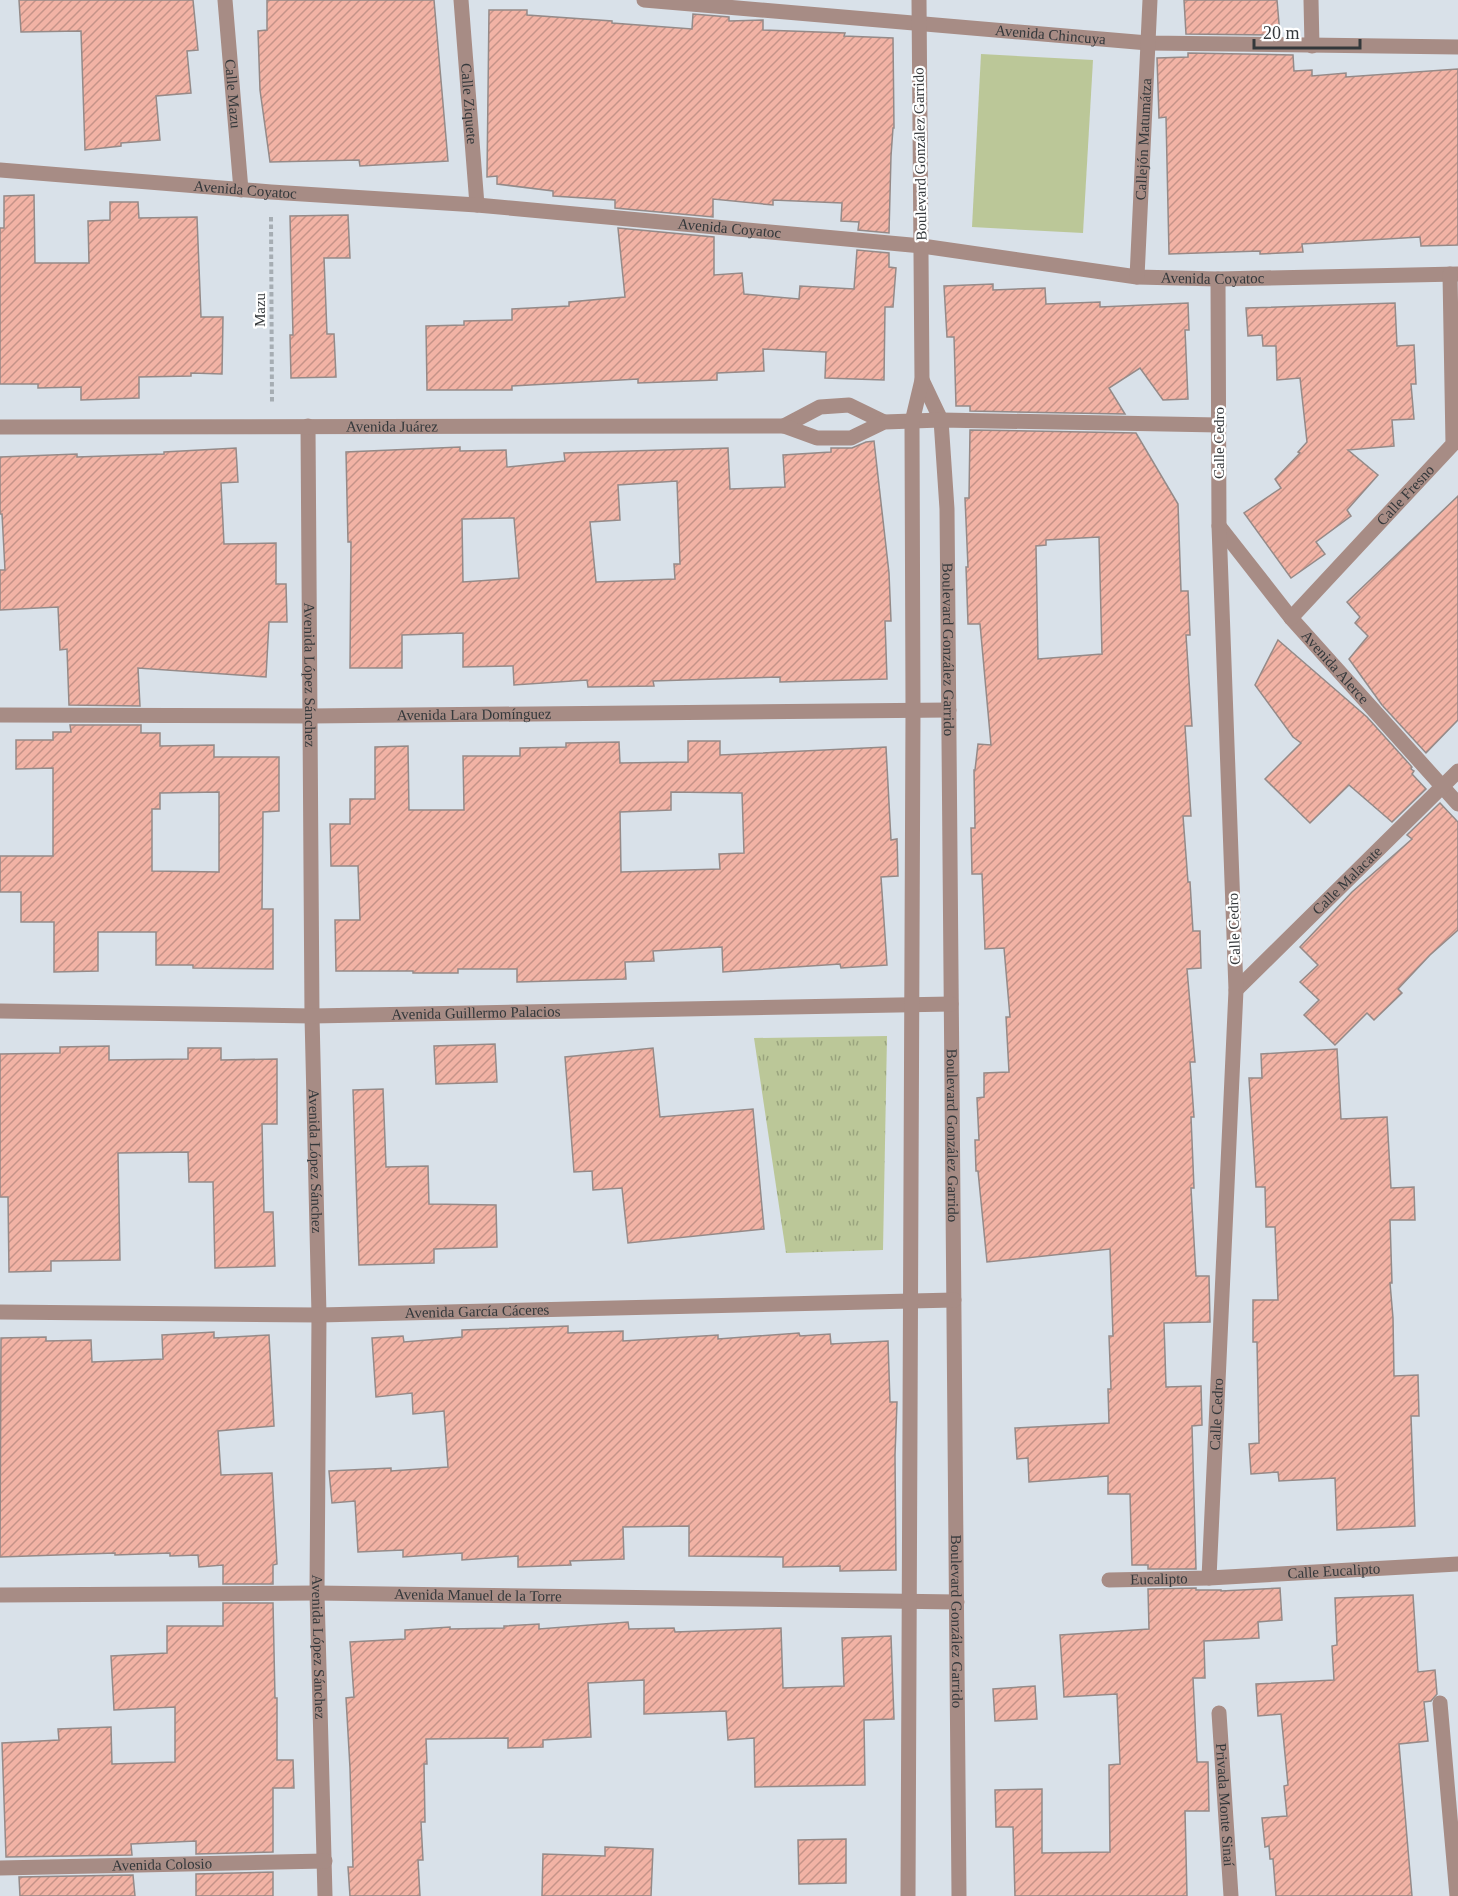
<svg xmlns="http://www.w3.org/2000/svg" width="1458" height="1896" viewBox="0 0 1458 1896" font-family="'Times New Roman',serif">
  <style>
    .grass { fill: url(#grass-tufts) }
    .park { fill: #bbc798 }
    .building { fill: url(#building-hatch); stroke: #958a88; stroke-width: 1.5; fill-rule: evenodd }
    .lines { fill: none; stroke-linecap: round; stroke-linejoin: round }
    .path { stroke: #a6adb3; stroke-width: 4; stroke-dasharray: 4.5 3; stroke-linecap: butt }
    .minor { stroke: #a78c85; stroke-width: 15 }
    .labels { text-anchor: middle; stroke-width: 4.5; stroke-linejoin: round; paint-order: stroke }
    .street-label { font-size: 15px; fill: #34383b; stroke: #fff }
  </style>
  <defs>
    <pattern id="grass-tufts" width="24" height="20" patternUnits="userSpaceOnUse" patternTransform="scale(1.5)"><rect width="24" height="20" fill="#bbc798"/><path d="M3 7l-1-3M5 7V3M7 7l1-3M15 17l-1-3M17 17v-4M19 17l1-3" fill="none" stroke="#99a37d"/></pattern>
    <pattern id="building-hatch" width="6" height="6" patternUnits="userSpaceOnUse" patternTransform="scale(1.5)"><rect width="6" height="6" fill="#f2b3a5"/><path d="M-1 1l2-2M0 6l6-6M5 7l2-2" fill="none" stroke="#c59388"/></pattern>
  </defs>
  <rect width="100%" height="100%" fill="#d9e1e9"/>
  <path class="grass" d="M887 1036 883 1250 786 1253 754 1038Z"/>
  <path class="park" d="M981 54 1093 60 1083 233 972 227Z"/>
  <g class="building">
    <path d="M19 0H193L198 50 187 51 191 93 156 96 160 140 121 143V146L85 150 81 31 21 32Z"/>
    <path d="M267 0H434L448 161 360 166 359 160 270 162 260 90 258 31 267 30Z"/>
    <path d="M1184 0H1277L1280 35 1186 34Z"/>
    <path d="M489 10H527V15L612 21V23L692 29 693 14 729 17V21L763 20V30L845 33 844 36 893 38 894 128H893L891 156 889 233 858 230 859 222 841 221 842 203 773 200V205L713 199V217L615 208V200L553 196V191L497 184V176L487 177Z"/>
    <path d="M1188 53 1293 55 1294 71 1312 70V76L1346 73V77L1458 69V245L1421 246 1420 237 1302 244 1303 252 1260 254V251L1169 254 1166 117 1159 118 1157 58 1188 57Z"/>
    <path d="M34 195 35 263H89L88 221 110 220V202H138L139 218 197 217 201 317H223L222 374 191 373V376L139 377V398L81 400V387L38 388V384H0V228H4V196Z"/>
    <path d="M348 215 350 258H324L327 334H334L336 377 291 378 290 335H293L290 216Z"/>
    <path d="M618 228 714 237V275L742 273 744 294 799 299 800 286 854 289 857 250 889 253V267L896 268 893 307H885L884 380 825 378 826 352 763 349 764 371 717 373V380L638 383V379L512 386V390H427L426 326 464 325V321L512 320V309L569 306V302L625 297Z"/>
    <path d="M993 284V290L1045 288 1046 304 1100 302V307L1188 303 1189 330H1185L1188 399 1163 400 1140 368 1109 388 1125 414 970 411V406H956L954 337H947L944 286Z"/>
    <path d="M1395 303 1397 346 1414 345 1416 384H1411L1414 419 1392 420 1394 446 1348 450 1378 475 1347 510 1351 516 1316 542 1325 554 1291 578 1244 513 1281 488 1275 479 1300 453 1298 452 1307 442 1300 378 1277 380 1276 346H1263L1262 335 1248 336 1246 308Z"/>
    <path d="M970 430 1136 433 1178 504 1181 591H1188L1190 635H1186L1192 726H1185L1191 816H1183L1188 882H1190L1193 931H1200L1201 968 1187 969 1195 1062H1190L1194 1117H1191L1194 1188H1191L1196 1276H1209L1210 1322 1164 1323 1166 1387 1201 1386 1202 1425 1192 1426 1196 1569H1148V1565H1132L1130 1494H1108V1476L1029 1482 1028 1458 1017 1459 1015 1428 1109 1423 1108 1389H1111L1109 1336H1113L1110 1249 987 1262 978 1171H976L975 1140H979L977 1098 984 1097V1073L1009 1072 1006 1017H1010L1004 948 985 949 982 874H972L971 828H975L974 770H975L978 744 991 745 980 624H968L966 567H968L965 498H969ZM1099 537 1102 654 1038 659 1036 546 1046 545V540Z"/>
    <path d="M874 441 889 573 891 621H885L887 679 780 682V677L653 681 654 686 588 687 587 680 514 685 513 666 463 667V633L402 635V668H350L351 542H348L346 452 460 447V451L506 450 507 467 565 461 564 453 728 448 730 489 785 487 783 455 831 452V448H852L866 442ZM677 481 680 564H674L675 579 596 582 590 522 620 520 618 485ZM514 518 519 578 463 582 462 519Z"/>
    <path d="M236 448 238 482 221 483 224 544 276 543V584H286L287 622H269L266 677 138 668 140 706 69 705 67 649 60 650 58 607 0 610V570H5L2 514H0V457L77 454V457L164 454V452Z"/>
    <path d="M1458 496V720L1426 753 1382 705 1349 659 1368 636 1355 623 1360 617 1347 602Z"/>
    <path d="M1278 640 1367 717 1412 767 1411 769 1414 771 1412 774 1426 789 1392 822 1349 785 1310 823 1265 779 1301 743 1293 737 1255 685Z"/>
    <path d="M70 725H141V733H160V746L214 745V757H279V811L263 812 262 909H273V969L193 968V965H156V932H98V971L54 972V922H21V892H0V856H53V768L16 769V740H53V732H71ZM219 792V872L152 871V809H160V793Z"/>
    <path d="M688 741H720V755L886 747 891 840 897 839 898 876 881 877 887 965 841 968 840 964 723 972 722 947 653 951 654 961 625 962 626 979 517 982V969H458V973H413V971H336L335 920H360L358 866H331L330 824H350V799H375V747L408 746 409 810H464L463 756H520V748L566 747V743L619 742 620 763 688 762ZM671 792 742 793 744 853 719 854 720 869 621 872 620 812 671 810Z"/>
    <path d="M1440 803 1458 822V930L1430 955 1398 989 1402 993 1374 1020 1367 1013 1335 1045 1304 1015 1319 1000 1300 982 1318 965 1300 947 1352 892 1412 839 1407 835Z"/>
    <path d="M495 1044 497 1082 436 1084 434 1046Z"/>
    <path d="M109 1046V1060L188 1059V1048H221V1060L277 1059V1124H262L264 1212H273L275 1266 215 1268 213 1182H189L188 1152 118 1153 120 1260 51 1261V1271L9 1272 8 1197H0V1054L60 1053V1047Z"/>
    <path d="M653 1048 660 1117 753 1109 764 1229 628 1243 622 1188 593 1190 592 1171 574 1172 565 1057Z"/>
    <path d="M1337 1049 1341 1119 1387 1117 1391 1188 1414 1187 1415 1220H1390L1392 1283H1390L1393 1318 1394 1376 1418 1375 1419 1416H1411L1415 1526 1337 1530 1335 1478 1279 1481 1278 1472 1251 1474 1249 1444 1259 1443 1257 1342H1253V1300H1278L1275 1227H1266L1265 1187H1256L1249 1078H1262L1261 1054Z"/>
    <path d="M383 1089 386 1167 428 1166 429 1204 496 1205 497 1247 434 1249V1263L359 1265 353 1090Z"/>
    <path d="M568 1326V1333L623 1331V1341L718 1335V1339L799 1333 800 1336 830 1334 831 1344 888 1341 890 1402H897L895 1455 896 1570 840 1571V1566L783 1567V1557L689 1556V1526L623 1527 624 1559 570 1561 571 1565 518 1567V1556L462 1560V1553L403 1557V1550L358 1552 355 1501 332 1503 329 1471 391 1468V1471L448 1467 444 1411 413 1414 412 1393 376 1397 372 1338 403 1336 404 1342 462 1337V1330Z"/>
    <path d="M214 1332V1338L269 1335 274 1426 218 1431 221 1475 272 1473 277 1564 273 1565V1584H223V1565L199 1567 198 1555 170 1556V1553L115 1555V1553L0 1557 1 1338 46 1337V1341L91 1340 92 1362 163 1359 162 1335Z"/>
    <path d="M1196 1588V1590H1221V1591L1280 1588 1282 1620 1258 1622 1259 1638 1204 1641 1205 1678H1193L1197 1762H1208L1209 1811H1185L1187 1896H1015L1013 1827H996L995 1790 1042 1789V1853L1110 1852 1109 1765 1120 1764 1117 1694 1064 1697 1060 1635 1149 1629 1148 1589Z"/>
    <path d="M1413 1595 1418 1672 1435 1670 1437 1694 1431 1701 1424 1702 1428 1741 1399 1744 1412 1896H1276L1273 1859H1270L1269 1846 1265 1847 1262 1818 1287 1816 1284 1786 1288 1785 1281 1714 1258 1716 1256 1684 1334 1680 1332 1646 1337 1645 1335 1598Z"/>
    <path d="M223 1603H273L275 1698H277V1760H293L294 1788H273V1852L196 1854V1841L131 1844 132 1855 6 1857 2 1743 59 1740 58 1729 111 1727 112 1764 175 1762V1707L114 1710 111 1656 167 1653V1626H223Z"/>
    <path d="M628 1622 629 1629 674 1628 675 1632 781 1628 783 1688 844 1686 842 1638 891 1636 894 1719 864 1720 865 1785 755 1787 754 1738 728 1740 726 1711 644 1714V1680L588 1683 591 1737 543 1740V1747L508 1748V1738L426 1739 427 1764H424L425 1822H421L423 1860H418L420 1896H350L348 1867H353L350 1768 346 1698 354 1697 350 1642 405 1639V1630L450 1627V1629L504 1628V1626L539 1624V1629Z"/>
    <path d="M1035 1686 1037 1719 995 1721 993 1689Z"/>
    <path d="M846 1839V1883L799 1884 798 1840Z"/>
    <path d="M605 1847 653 1849 651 1896H542L543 1854 605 1856Z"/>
    <path d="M273 1872V1896H196V1874Z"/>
    <path d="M133 1875 135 1896H20L19 1877Z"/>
  </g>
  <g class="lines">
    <path class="path" d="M271 217 272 402"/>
    <g class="minor">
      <path id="s1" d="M225 0 241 190"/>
      <path id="s2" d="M461 0 477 205"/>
      <path id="s3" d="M644 0 1148 43 1458 47"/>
      <path d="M1311 0 1312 46"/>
      <path id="s4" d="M0 170 271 192 477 205 922 246 1137 277 1218 279 1458 274"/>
      <path id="s5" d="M1137 277 1150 0"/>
      <path id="s6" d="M922 380 941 420 947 509 959 1896"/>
      <path id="s7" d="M308 426 312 1016 319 1315 317 1593 325 1896"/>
      <path d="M784 426 820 407 849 405 884 422"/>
      <path id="s8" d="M0 427 784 426 817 438H851L884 422 941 420 1219 425"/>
      <path id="s9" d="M1219 526 1291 618 1458 804"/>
      <path id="s10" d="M1291 618 1453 444 1450 274"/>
      <path id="s11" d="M0 715 310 716 949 710"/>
      <path id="s12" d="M1236 990 1458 771"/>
      <path id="s13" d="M0 1011 312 1016 951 1004"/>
      <path id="s14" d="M0 1312 319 1315 954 1300"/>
      <path id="s15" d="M1209 1578 1236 990 1219 526 1218 279"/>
      <path id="s16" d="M1109 1580 1209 1578 1458 1564"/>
      <path id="s17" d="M0 1595 317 1593 957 1602"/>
      <path d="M1440 1703 1457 1896"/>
      <path id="s18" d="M1219 1713 1231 1896"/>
      <path id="s19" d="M0 1868 325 1861"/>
      <path d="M908 1896 913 710 912 422 922 380 919 0"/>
    </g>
  </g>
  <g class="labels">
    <g class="street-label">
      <text dy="5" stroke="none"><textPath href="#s3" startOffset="408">Avenida Chincuya</textPath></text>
      <text dy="5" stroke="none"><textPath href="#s1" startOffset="94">Calle Mazu</textPath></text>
      <text dy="5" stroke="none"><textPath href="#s2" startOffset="104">Calle Ziquete</textPath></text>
      <text dy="5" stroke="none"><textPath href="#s5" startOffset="138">Callejón Matumátza</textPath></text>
      <text transform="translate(920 154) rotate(-91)" y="5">Boulevard González Garrido</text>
      <text dy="5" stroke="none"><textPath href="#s4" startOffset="246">Avenida Coyatoc</textPath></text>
      <text dy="5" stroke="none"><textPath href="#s4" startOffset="732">Avenida Coyatoc</textPath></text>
      <text dy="5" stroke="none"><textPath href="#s4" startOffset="1218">Avenida Coyatoc</textPath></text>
      <text transform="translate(260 310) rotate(-90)" y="5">Mazu</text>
      <text dy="5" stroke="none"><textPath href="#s8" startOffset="392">Avenida Juárez</textPath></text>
      <text transform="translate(1219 443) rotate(-90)" y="5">Calle Cedro</text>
      <text dy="5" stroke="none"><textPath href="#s10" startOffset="168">Calle Fresno</textPath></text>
      <text dy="5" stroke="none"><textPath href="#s6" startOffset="274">Boulevard González Garrido</textPath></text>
      <text dy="5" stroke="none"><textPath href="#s9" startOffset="183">Avenida Alerce</textPath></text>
      <text dy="5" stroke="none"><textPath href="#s7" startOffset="249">Avenida López Sánchez</textPath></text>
      <text dy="5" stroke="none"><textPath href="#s11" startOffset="474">Avenida Lara Domínguez</textPath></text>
      <text dy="5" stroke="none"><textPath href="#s12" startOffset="156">Calle Malacate</textPath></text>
      <text transform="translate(1234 929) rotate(-92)" y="5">Calle Cedro</text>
      <text dy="5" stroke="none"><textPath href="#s13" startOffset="476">Avenida Guillermo Palacios</textPath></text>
      <text dy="5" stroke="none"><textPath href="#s6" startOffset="760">Boulevard González Garrido</textPath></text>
      <text dy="5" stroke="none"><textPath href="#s7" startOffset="735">Avenida López Sánchez</textPath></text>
      <text dy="5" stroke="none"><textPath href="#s14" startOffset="477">Avenida García Cáceres</textPath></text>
      <text dy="5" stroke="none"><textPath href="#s15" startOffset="164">Calle Cedro</textPath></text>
      <text dy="5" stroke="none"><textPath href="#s16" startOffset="225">Calle Eucalipto</textPath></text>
      <text dy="5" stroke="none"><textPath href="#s16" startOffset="50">Eucalipto</textPath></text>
      <text dy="5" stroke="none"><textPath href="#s17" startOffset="478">Avenida Manuel de la Torre</textPath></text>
      <text dy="5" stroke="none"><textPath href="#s6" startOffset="1246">Boulevard González Garrido</textPath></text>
      <text dy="5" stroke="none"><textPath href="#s7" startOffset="1221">Avenida López Sánchez</textPath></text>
      <text dy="5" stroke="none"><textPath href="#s18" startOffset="92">Privada Monte Sinaí</textPath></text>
      <text dy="5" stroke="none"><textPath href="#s19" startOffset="162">Avenida Colosio</textPath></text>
    </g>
  </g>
  <path d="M1254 39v9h106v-9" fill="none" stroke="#34383b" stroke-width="3"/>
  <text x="1263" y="39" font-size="18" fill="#34383b" stroke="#ffffff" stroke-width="4.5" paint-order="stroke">20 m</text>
</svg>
